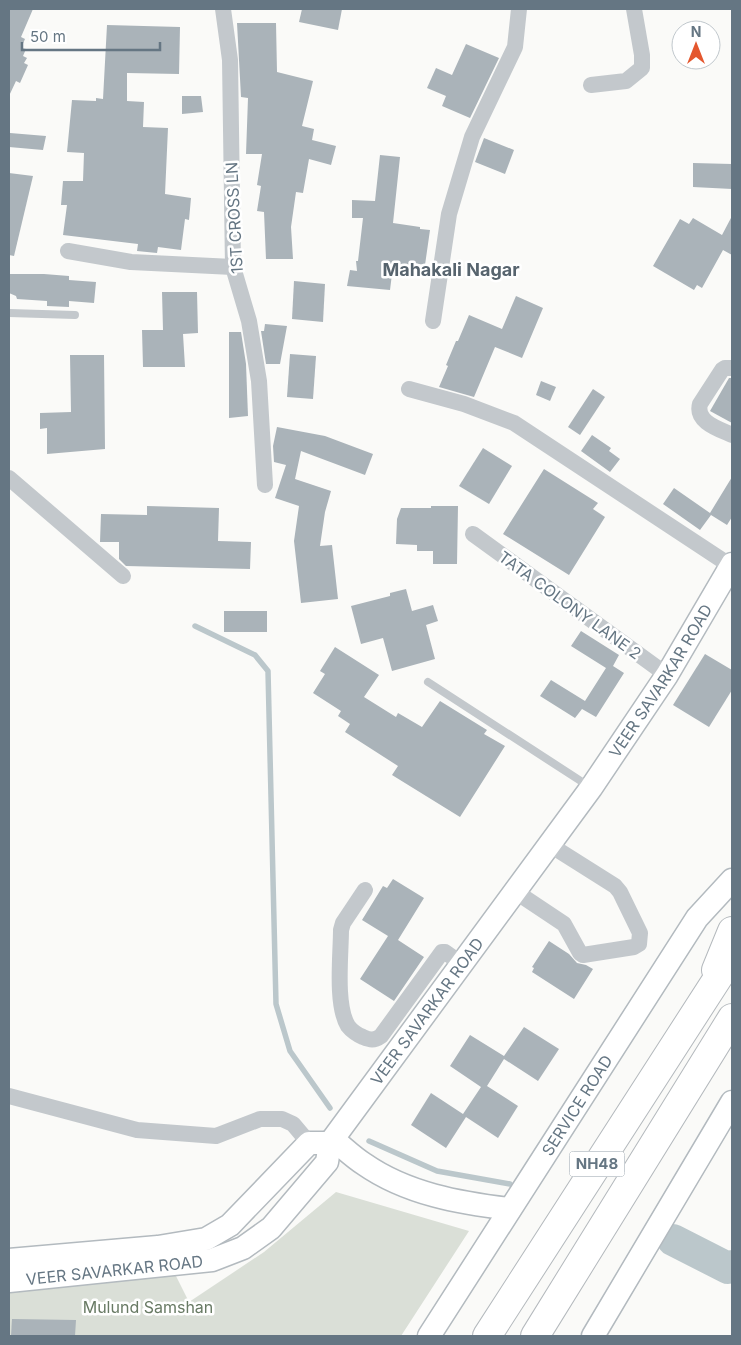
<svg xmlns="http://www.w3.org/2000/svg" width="741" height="1345" viewBox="0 0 741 1345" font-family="Inter,sans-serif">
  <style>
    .green { fill: #dadfd7 }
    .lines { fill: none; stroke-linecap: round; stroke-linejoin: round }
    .stream { stroke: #bbc7cb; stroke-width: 5.5 }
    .river { stroke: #bbc7cb; stroke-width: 32 }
    .building { fill: #aab3b9 }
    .secondary-casing { stroke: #b3babf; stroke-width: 25 }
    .highway-casing { stroke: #b4b9bd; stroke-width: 30 }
    .lane { stroke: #c3c8cc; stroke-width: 8 }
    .street { stroke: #c3c8cc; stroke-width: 16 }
    .secondary { stroke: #fff; stroke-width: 22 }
    .highway { stroke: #fff; stroke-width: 28 }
    .labels { text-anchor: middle; stroke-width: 5; stroke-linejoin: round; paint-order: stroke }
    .shield { fill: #fff; stroke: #939fa8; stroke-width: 1 }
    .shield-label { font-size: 15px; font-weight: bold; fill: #657683 }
    .street-label { font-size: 16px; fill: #657683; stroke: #fff }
    .park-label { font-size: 16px; fill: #687a64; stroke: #fff }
    .neighbourhood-label { font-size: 18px; font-weight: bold; fill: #57646e; stroke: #fff }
  </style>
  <rect width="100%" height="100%" fill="#fafaf8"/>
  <path class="green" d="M336 1192 469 1231 401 1336H9V1292L175 1274 189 1302 264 1252Z"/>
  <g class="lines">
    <g class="stream">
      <path d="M195 626 255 655 268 671 276 1004 290 1051 330 1108"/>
      <path d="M369 1141 437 1171 510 1184"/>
    </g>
    <path class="river" d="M673 1240 728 1268 732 1266"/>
  </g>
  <g class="building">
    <path d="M9 9H33L21 37 25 39 21 48 26 49 23 56 27 58 24 63 28 65 20 83 16 81 9 96Z"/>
    <path d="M302 9H342L338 30 299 22Z"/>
    <path d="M237 23H276L277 72 313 81 302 126 314 129 312 140 336 146 331 165 309 159 303 193 296 192 291 227 293 259H266L264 212 257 211 261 186 257 185 262 154H246L248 98 241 97Z"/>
    <path d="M107 25 180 27 179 74 127 73V101L144 102 143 127 168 128 165 194 191 198 189 220 185 219 181 250 158 247 157 253 137 251 138 244 63 235 67 205H61L63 181H83L84 153 67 152 72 100 96 101V98L103 99Z"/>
    <path d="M466 44 499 58 470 118 442 106 446 96 427 88 436 68 452 75Z"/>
    <path d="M182 96H201L203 112 182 114Z"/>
    <path d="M10 133 46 136 43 150 9 147Z"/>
    <path d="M484 138 514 150 505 174 475 162Z"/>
    <path d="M380 155 400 157 393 223 420 227V229L430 230 425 265 413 263 412 269 393 266 390 290 347 286 350 270 357 271 356 261H358L363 218H352V200L375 201Z"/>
    <path d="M693 163 732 164V189L693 187Z"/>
    <path d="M9 173 33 176 14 256 9 255Z"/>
    <path d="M732 216V255L723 250 702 288 697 285 694 290 653 266 680 219 689 224 693 218 722 235Z"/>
    <path d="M9 274H44L69 276V280L96 282 94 303 69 301V307L47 306V301L17 299 16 296 9 293Z"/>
    <path d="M294 281 325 284 323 322 292 319Z"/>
    <path d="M162 292H197L198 333 183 334 185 367H143L142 330H163Z"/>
    <path d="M516 296 543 308 522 358 495 347 474 397 439 387 448 366 446 365 456 341H458L469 315 502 329Z"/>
    <path d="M265 324 287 326 280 364H266L261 331H264Z"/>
    <path d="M229 332H241L246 364 248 416 229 418Z"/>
    <path d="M290 354 316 356 313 399 287 397Z"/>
    <path d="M70 355H104L105 449 47 454V428L40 429V413L71 412Z"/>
    <path d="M729 378H732V423L710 411Z"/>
    <path d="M541 381 556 387 550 401 536 395Z"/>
    <path d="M593 389 605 397 580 435 568 427Z"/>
    <path d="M277 427 325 436 373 454 365 475 301 451 295 479 331 491 325 512 320 546 332 545 338 599 301 603 294 541 299 506 275 498 286 465 274 462 273 446Z"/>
    <path d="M592 435 611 448 609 451 620 459 610 472 581 451Z"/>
    <path d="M483 448 512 466 489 504 459 486Z"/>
    <path d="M544 469 598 503 593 509 605 517 569 575 503 534Z"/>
    <path d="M732 477V517L727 525 711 515 700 530 663 504 674 488 710 513Z"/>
    <path d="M147 506 219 508 218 541 251 542 250 569 126 566 119 559V542H100L101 514 147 515Z"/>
    <path d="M431 506H458L457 564H433V551H417V545L396 544 397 519 401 508H431Z"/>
    <path d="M406 589 412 611 433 605 438 621 426 625 435 659 392 671 383 638 361 644 351 606 390 596V593Z"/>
    <rect x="224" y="611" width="43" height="21"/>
    <path d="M581 631 619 655 613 666 624 673 596 717 582 709 575 718 540 696 551 680 585 701 606 668 571 646Z"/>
    <path d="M335 647 379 675 364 697 396 717 398 713 422 727 440 701 487 730 484 734 505 746 460 817 392 775 398 766 345 732 350 724 338 716 341 711 313 693 325 674 320 671Z"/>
    <path d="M705 654 732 670V690L709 727 673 705Z"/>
    <path d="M393 879 424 898 398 940 424 957 394 1001 360 979 388 936 362 920 383 886 387 888Z"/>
    <path d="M549 941 569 954 577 963 586 965 593 969 574 999 532 972 534 968 532 967Z"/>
    <path d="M524 1027 559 1049 538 1081 504 1059 487 1086 518 1106 498 1138 466 1117 446 1148 411 1125 431 1093 463 1114 481 1087 450 1066 470 1035 504 1056Z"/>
    <path d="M12 1319 76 1320 75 1336H11Z"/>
  </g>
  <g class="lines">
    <g class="secondary-casing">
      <g id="secondary">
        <path d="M334 1140C344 1148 353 1157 364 1164 407 1194 460 1203 510 1209"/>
        <path d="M9 1260 158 1247 206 1239 230 1225 309 1143H330"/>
        <path id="s1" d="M9 1281 212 1260 243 1248 271 1228 327 1162 330 1143 591 788 667 675 732 564"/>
        <path id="s2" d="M429 1336 697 918 732 880"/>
        <path d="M593 1336 732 1102"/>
      </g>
    </g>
    <g class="highway-casing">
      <g id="highway">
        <path d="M716 970 732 931"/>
        <path d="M487 1336 732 956"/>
        <path d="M535 1336 732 1018"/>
      </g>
    </g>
    <g class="lane">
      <path d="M9 313 75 315"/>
      <path d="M428 682 590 787"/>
    </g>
    <g class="street">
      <path d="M223 9 230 60 233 267 249 321 259 381 265 485"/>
      <path d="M591 85 626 81 642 68V55L634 9"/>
      <path d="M68 251 131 262 233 267"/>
      <path d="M433 321 449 214 472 137 515 47 519 9"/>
      <path d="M732 368H725L722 370 700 404C695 422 719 429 732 435"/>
      <path d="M409 389 464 404 514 423 731 566"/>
      <path d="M9 478 123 576"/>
      <path d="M473 534 667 675"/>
      <path d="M365 890 343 923 341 930C341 954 335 1005 348 1026 351 1030 358 1035 363 1037 370 1040 374 1041 381 1036L442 952H445L462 964"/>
      <path d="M516 892 564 924 580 953 583 955 634 947 639 944 640 933 620 892 615 886 550 845"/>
      <path d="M9 1096 137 1130 216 1136 260 1119H282L293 1124 309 1143"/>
    </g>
    <use href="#secondary" class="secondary"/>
    <use href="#highway" class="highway"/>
  </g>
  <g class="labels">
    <rect class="shield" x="569.5" y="1151.5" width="55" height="25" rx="4"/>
    <g class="shield-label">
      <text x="597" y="1169">NH48</text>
    </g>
    <g class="street-label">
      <text transform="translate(234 218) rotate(-93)" y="6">1ST CROSS LN</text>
      <text transform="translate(570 605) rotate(36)" y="6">TATA COLONY LANE 2</text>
      <text dy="6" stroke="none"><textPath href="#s1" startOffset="946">VEER SAVARKAR ROAD</textPath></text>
      <text dy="6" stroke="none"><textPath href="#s1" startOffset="541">VEER SAVARKAR ROAD</textPath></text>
      <text dy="6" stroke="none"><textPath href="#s2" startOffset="274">SERVICE ROAD</textPath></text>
      <text dy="6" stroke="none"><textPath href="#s1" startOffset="106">VEER SAVARKAR ROAD</textPath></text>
    </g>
    <g class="park-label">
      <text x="148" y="1313">Mulund Samshan</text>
    </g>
    <g class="neighbourhood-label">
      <text x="451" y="276">Mahakali Nagar</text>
    </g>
  </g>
  <rect width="741" height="1345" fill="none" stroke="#657683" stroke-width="20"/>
  <g transform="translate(696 45)"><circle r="24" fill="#ffffff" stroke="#c1c8cd"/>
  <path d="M0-4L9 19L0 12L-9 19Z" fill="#e4572e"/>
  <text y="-8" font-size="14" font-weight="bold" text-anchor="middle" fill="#657683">N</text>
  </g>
  <path d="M22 42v8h138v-8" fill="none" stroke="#657683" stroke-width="2.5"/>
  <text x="30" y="42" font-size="15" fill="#657683" stroke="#ffffff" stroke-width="4" paint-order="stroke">50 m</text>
</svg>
